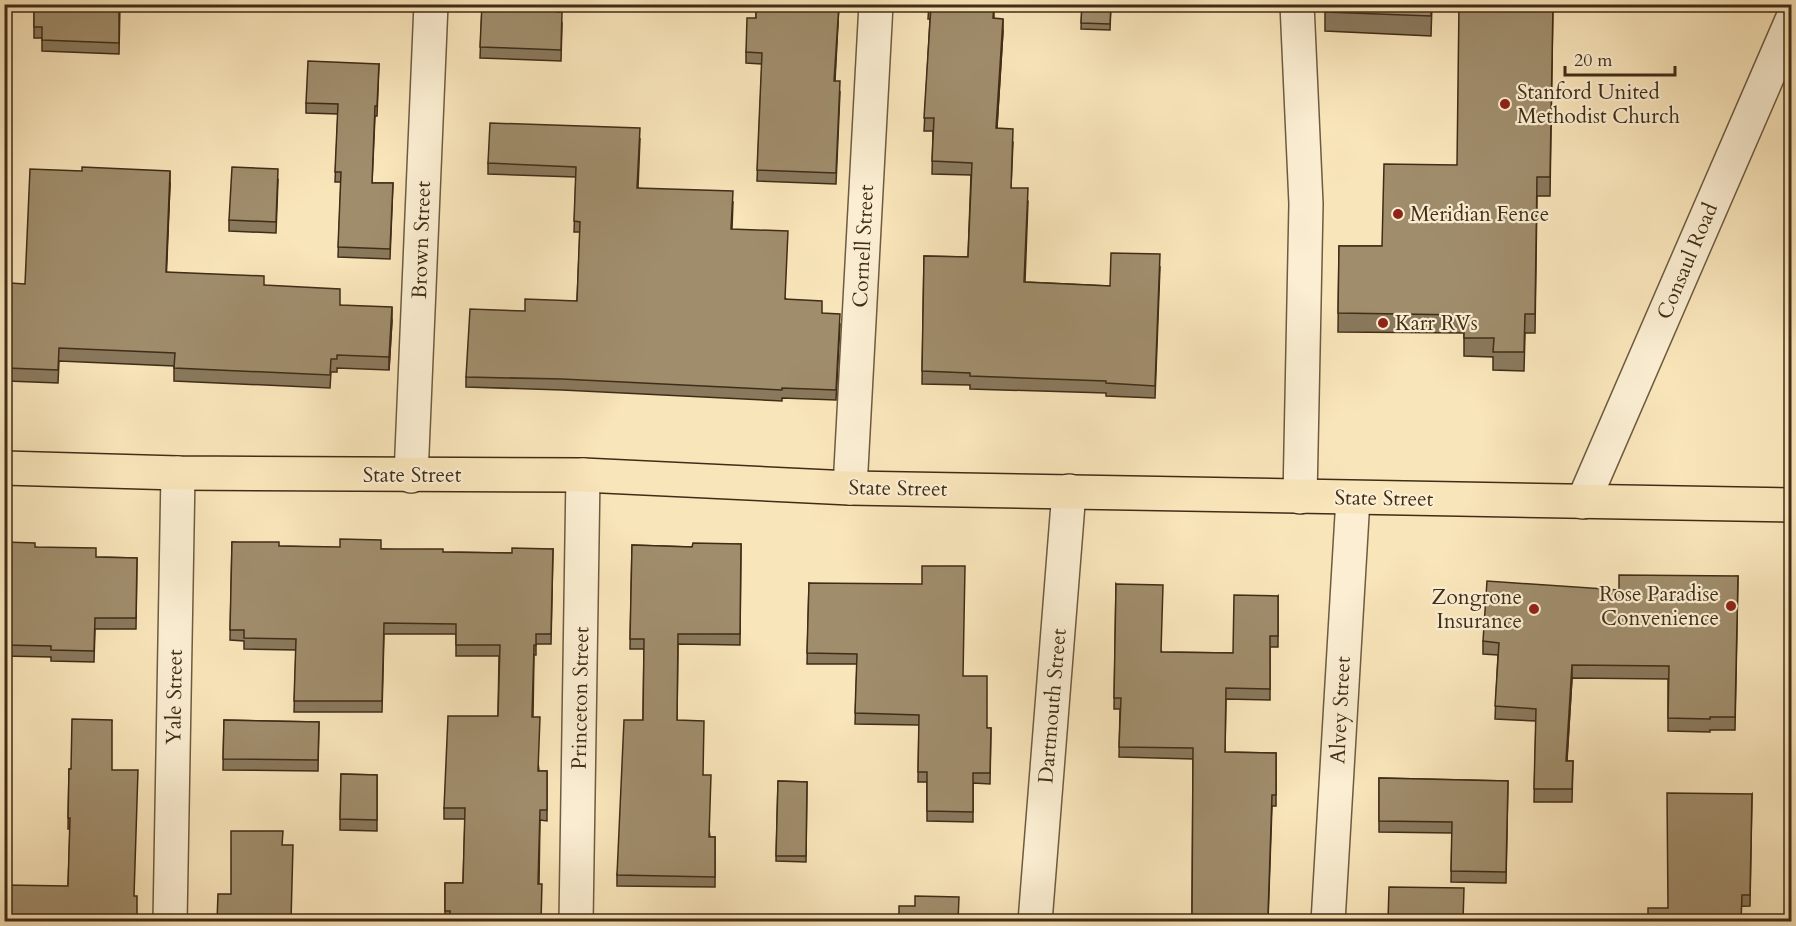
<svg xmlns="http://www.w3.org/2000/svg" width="1796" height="926" viewBox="0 0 1796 926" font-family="Cardo,serif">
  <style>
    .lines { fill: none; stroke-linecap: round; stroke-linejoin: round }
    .minor-casing { stroke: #6e5b40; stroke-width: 36 }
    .major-casing { stroke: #402d17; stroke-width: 36 }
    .minor { stroke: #fbeed2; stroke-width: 33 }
    .major { stroke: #f9e5ba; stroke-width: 33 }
    .wall { fill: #8a795d; stroke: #402d17; stroke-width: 1.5 }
    .shaded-wall { fill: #70634c; stroke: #402d17; stroke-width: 1.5 }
    .building { fill: #a08d6c; stroke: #402d17; stroke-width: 1.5 }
    .poi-dot { fill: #8f2418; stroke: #fbeed2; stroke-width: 2 }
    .labels { text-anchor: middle; stroke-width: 4.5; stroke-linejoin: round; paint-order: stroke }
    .poi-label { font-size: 21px; fill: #402d17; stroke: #fbeed2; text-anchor: start }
    .street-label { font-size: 21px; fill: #402d17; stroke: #fbeed2 }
  </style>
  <rect width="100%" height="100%" fill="#f9e5ba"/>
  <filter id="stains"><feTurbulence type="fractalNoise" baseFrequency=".00333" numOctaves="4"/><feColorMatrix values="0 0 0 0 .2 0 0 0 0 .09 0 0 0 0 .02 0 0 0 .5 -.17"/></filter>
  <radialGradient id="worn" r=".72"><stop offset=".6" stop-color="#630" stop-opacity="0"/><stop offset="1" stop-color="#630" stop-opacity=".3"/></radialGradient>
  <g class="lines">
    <g class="minor-casing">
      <g id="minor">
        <path d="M1297 4 1306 204 1300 497"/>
        <path d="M411 476 431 4"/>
        <path d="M850 488 876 4"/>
        <path d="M1583 502 1792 20"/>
        <path d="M170 922 178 473"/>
        <path d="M576 922 583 475"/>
        <path d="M1035 922 1069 491"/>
        <path d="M1328 922 1353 498"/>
      </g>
    </g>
    <g class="major-casing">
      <path id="major" d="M4 468 178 473 583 475 850 488 1792 505"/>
    </g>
    <use href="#minor" class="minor"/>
    <use href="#major" class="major"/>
  </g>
  <g class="wall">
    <path d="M34 4H120L119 54 42 51V38H34Z"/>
    <path d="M309 4H382V7Z"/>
    <path d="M476 4H558V12L562 23 561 61 480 58 482 7H476Z"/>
    <path d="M756 4H839L835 81 840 92 836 184 757 181 762 64 746 63V52L756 18Z"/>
    <path d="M929 4H994V18L1003 31 997 128 1013 142 1011 188 1028 201 1025 282 1110 286 1160 267 1155 398 1106 396V393L970 389V385L922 384 924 256 968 257 971 175 932 174 933 131H924L930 19H928Z"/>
    <path d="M1082 4H1111L1110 30 1081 29Z"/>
    <path d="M1325 4H1432L1431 36 1325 31Z"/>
    <path d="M1553 4 1550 196H1537L1535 333H1525L1524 371 1493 370V357L1464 356V333L1338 332 1339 246H1382L1457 165Z"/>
    <path d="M379 64 377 116H375L372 183H393L390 259 338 257 341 182H335L338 114 306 113V103Z"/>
    <path d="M640 139 638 188 733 202 732 229 786 299 822 313 840 324 836 400 782 398V401L562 390 466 387V377L525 311 577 301 580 232H574L576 177 488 174V163Z"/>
    <path d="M278 180 276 233 229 231V220Z"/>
    <path d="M170 184 166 272 264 285 340 305 392 320 389 370 337 368V372H331L330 388 174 381V366L59 361 58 383 7 381V368L25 284Z"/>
    <path d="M4 542 96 557 137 558 136 629H95L94 662 51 661V657L4 656Z"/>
    <path d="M232 542 279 546 381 549 443 552 512 553 553 549 551 644H536V655H534L533 717 539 771H547V821L540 820 539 884 541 921H445V883H463L465 819H444V808L498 716 499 656H456V634H384L382 712H294L296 650 244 649V641L230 640Z"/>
    <path d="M741 544 740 645 678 644 677 720 703 775 710 837H715V887L617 886V875L643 720 644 649H630L632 545 692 547Z"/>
    <path d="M1738 576 1735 730H1710V732L1668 731V679L1572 678 1567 761H1573L1572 802H1534L1536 721 1495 719 1498 655 1483 654V641L1619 590Z"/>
    <path d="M809 583 963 676 987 728H991L990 784 973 783V822L927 821V782H918L919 725 855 724 857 664H807Z"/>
    <path d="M1116 584 1162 652 1233 653 1278 596V647H1270V700L1226 699 1225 752 1276 753V806H1272L1268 921H1192L1193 759 1119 757 1120 709H1114Z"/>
    <path d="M112 720 68 886 70 829H68L69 769H71Z"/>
    <path d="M224 720 319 722 318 771 223 770Z"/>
    <path d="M341 774 377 775V831L340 830Z"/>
    <path d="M1379 778 1508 781 1506 883 1451 882 1452 833 1379 832Z"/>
    <path d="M778 781 807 782 806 862 776 861Z"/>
    <path d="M1752 794 1750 906 1668 908Z"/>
  </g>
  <g class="shaded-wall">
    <path d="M839 4 834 92V81Z"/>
    <path d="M1003 19V31L996 141V128Z"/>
    <path d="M170 171V184L166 285V272Z"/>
    <path d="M392 307V320L389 370V357Z"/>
    <path d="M1572 665V678L1566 773V761Z"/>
  </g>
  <g class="building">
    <path d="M34 4H119V43L42 40V27H34Z"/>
    <path d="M482 4H558L557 12H562L561 50 480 47Z"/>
    <path d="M756 4H839L834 81H840L836 173 757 170 762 53 746 52 747 18H756Z"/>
    <path d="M929 4H994L993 18 1003 19 996 128 1013 129 1011 188H1028L1024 282 1110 286 1111 253 1160 254 1155 386 1106 383V381L970 376V373L922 371 924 256 968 257 972 163 932 161 934 118H924L931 6H928Z"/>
    <path d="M1082 4H1111L1110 24 1081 23Z"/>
    <path d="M1325 4H1431V16L1325 12Z"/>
    <path d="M1459 4H1553L1550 177H1537L1535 314H1525L1524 352H1493L1494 338H1464V315L1338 313 1339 246H1382L1384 164 1457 165Z"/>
    <path d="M308 61 379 64 377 106H375L372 183H393L390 249 338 247 341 172H335L338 104 306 103Z"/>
    <path d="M490 123 640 128 637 188 733 191 731 229 788 231 785 299 822 301V313L840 314 836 390 782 388V390L562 379 466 377 470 309 525 311V299L577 301 580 222 574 221 576 167 488 163Z"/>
    <path d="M82 167 170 171 166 272 264 276V285L340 289V305L392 307 389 357 337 355V359H331L330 375 174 368 175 353 59 348 58 370 7 368 11 283 25 284 30 169 82 171Z"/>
    <path d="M232 167 278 169 276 222 229 220Z"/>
    <path d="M340 539 381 540V549H443V552L512 553V548L553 549 551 634H536V645H534L532 717H540L538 771H547V810H540L538 884H542L541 921H450V911H445V883H463L465 808H444L448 716H498L500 645H456V624L384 623 382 701H294L296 639 244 638V630H230L232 542H279V546L340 547Z"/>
    <path d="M4 542 35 543V547L96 548V557L137 558 136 618H95L94 651 51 650V646L4 645Z"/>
    <path d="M693 543 741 544 740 634H678L677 720 704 721 703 775H711L709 837H715V877L617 875 624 720H643L644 639H630L632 545 692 547Z"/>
    <path d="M922 566H965L963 676H987V728H991L990 773H973V812L927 811V772H918L919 715 855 713 857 654 807 653 809 583 922 584Z"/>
    <path d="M1619 575 1738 576 1735 717H1710V719L1668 718 1669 666 1572 665 1566 761H1573L1572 789H1534L1536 709 1495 706 1499 643 1483 641 1487 581 1619 590Z"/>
    <path d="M1116 584 1163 585 1161 652 1233 653 1234 595 1278 596V636H1270V689L1226 688 1225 752 1276 753V795H1272L1268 915H1192L1193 748 1119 747 1121 698H1114Z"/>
    <path d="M72 719 112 720V770H138L134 896H137V921H4V885L68 886 70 818H68L69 769H71Z"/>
    <path d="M224 720 319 722 318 760 223 759Z"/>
    <path d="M341 774 377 775V820L340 819Z"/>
    <path d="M1379 778 1508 781 1506 872 1451 871 1452 822 1379 821Z"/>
    <path d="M778 781 807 782 806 856H776Z"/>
    <path d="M1667 793 1752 794 1750 895H1742L1741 921H1648V908H1668Z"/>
    <path d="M231 831H283L282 845H293L291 921H217L218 894H231Z"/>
    <path d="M1389 887 1464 888 1463 921H1388Z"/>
    <path d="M915 896 959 897 958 921H899V906H915Z"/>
  </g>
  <g class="poi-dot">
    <circle cx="1505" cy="104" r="6"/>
    <circle cx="1398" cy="214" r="6"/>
    <circle cx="1383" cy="323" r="6"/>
    <circle cx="1731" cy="606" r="6"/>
    <circle cx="1534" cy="609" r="6"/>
  </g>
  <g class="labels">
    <g class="poi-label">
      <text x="1517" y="99">Stanford United<tspan x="1517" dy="24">Methodist Church</tspan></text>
      <text x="1410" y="221">Meridian Fence</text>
      <text x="1395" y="330">Karr RVs</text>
      <text x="1719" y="601" text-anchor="end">Rose Paradise<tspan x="1719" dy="24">Convenience</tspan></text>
      <text x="1522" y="604" text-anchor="end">Zongrone<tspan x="1522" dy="24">Insurance</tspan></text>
    </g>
    <g class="street-label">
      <text transform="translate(421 240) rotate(-88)" y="7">Brown Street</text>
      <text transform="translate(863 246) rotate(-87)" y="7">Cornell Street</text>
      <text transform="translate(1687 261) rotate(-67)" y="7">Consaul Road</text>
      <text x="412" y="482">State Street</text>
      <text transform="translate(898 488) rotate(1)" y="7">State Street</text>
      <text transform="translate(1384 498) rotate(1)" y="7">State Street</text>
      <text transform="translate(174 697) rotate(-89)" y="7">Yale Street</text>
      <text transform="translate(580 698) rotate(-89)" y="7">Princeton Street</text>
      <text transform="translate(1052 706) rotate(-85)" y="7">Dartmouth Street</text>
      <text transform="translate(1340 710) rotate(-87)" y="7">Alvey Street</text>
    </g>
  </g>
  <rect width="1796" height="926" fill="none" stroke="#f9e5ba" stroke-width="24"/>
  <rect x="6" y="6" width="1784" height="914" fill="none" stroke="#402d17" stroke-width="3"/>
  <rect x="12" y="12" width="1772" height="902" fill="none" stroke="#402d17" stroke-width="1.5"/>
  <path d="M1565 66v9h110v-9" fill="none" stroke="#402d17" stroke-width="3"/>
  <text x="1574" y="66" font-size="18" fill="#402d17" stroke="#fbeed2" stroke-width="4.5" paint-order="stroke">20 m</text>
  <rect width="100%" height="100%" filter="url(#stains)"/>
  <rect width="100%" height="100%" fill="url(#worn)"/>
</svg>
